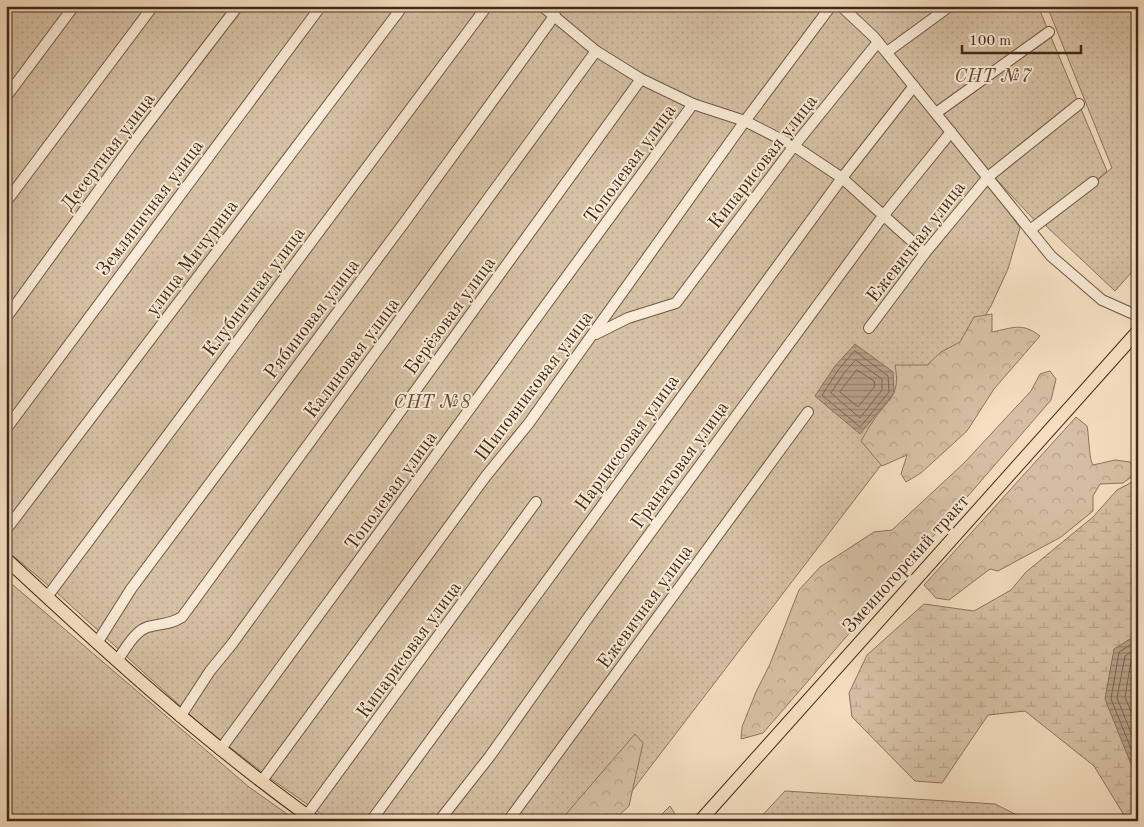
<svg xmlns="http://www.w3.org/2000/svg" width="1144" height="827" viewBox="0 0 1144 827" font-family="'Old Standard TT',serif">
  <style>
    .green { fill: url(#green-dots); stroke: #8c755f }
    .forest { fill: url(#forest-crowns); stroke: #8c755f }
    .wetland { fill: url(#wetland-marsh); stroke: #8c755f }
    .water { fill: url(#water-rules); stroke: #88725c }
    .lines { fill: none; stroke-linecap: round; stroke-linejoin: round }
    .shore { stroke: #7c6651; stroke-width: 1 }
    .minor-casing { stroke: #6e5743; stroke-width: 12 }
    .major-casing { stroke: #412919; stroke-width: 14 }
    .minor { stroke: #f9ebd7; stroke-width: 10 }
    .major { stroke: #f6e0c2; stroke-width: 12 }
    .labels { text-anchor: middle; stroke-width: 4; stroke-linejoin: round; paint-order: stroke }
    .park-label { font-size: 19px; font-style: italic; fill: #664f3c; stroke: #f9ebd7 }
    .street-label { font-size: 19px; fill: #412919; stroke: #f9ebd7 }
  </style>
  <defs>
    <pattern id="green-dots" width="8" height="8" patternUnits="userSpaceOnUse" patternTransform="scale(1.25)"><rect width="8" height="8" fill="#d7c1a5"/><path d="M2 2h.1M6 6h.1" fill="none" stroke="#baa68d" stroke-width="1.8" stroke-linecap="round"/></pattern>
    <pattern id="forest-crowns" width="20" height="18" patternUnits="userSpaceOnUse" patternTransform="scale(1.25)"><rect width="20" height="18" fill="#d7c1a5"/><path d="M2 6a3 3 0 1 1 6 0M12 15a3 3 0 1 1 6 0" fill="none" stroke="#baa68d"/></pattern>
    <pattern id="wetland-marsh" width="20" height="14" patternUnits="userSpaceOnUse" patternTransform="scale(1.25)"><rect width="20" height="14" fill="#d7c1a5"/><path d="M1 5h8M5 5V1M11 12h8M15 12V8" fill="none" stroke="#baa68d"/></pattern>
    <pattern id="water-rules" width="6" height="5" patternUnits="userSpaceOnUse" patternTransform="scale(1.25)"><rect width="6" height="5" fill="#b8a289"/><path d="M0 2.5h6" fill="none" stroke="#97846f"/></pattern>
  </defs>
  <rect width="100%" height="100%" fill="#f6e0c2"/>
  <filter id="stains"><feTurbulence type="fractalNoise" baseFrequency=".004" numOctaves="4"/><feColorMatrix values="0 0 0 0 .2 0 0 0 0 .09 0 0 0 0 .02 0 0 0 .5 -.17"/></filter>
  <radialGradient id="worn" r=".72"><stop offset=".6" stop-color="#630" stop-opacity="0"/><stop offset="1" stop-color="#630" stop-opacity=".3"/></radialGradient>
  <g class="green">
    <path d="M6 6H1038L1107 171 1089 187 1112 168 1047 6H1138V265L1115 291 1046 226 1048 221 1040 226 955 135 1020 228 1008 269 991 306 943 384 609 821H331L267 776 200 724 55 591 6 550Z"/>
    <path d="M6 579 249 787 297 821H6Z"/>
    <path d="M785 791 995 804 1029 821H757Z"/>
  </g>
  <g class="forest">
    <path d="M992 314V332C1013 328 1022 322 1040 336L994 389 967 431 921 473 906 482 901 474 907 455 882 466 861 441C865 434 869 427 873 421 888 398 901 397 895 365H927L941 352 960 342 974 317Z"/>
    <path d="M1050 371 1056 379 1051 400 763 733 741 739 742 727 756 692 770 664 799 590 820 567 874 532 892 530 964 463 1031 391 1040 374Z"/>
    <path d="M1076 417 1087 426C1089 435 1089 460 1093 465L1115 460 1130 462 1137 473 1123 483 1100 484 1093 496V511L1061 537 998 571 990 569 949 600 936 598 924 585Z"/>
    <path d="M635 734 643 743 629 806 613 821H560Z"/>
    <path d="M670 806 675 814 669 821H655Z"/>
  </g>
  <path class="wetland" d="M1138 479V821L1124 815 1094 766 1025 711 988 715 942 783 915 781 852 717 849 693 867 655 924 604 974 611 1011 590 1026 572 1093 517 1117 490Z"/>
  <g class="water">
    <path d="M855 344 893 372 894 393 860 434 815 396 835 366Z"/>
    <path d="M1138 634V773L1133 769 1105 699 1114 649Z"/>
  </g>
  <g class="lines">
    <g class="shore">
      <path d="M855 351 888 376 889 392 860 427 822 395 839 369Z"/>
      <path d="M856 360 882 379V390L860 418 831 393 844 373Z"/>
      <path d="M857 370 874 381 875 386 858 407 840 392Z"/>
      <path d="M1138 640 1119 652 1111 699 1138 766"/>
      <path d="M1138 647 1125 656 1117 698 1138 750"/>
      <path d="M1138 656 1131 661 1125 697 1138 729"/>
    </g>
    <g class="minor-casing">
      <g id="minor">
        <path d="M542 6 596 51 641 79 693 104 745 121 794 146 842 178 925 253"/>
        <path d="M841 6 874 37 1051 256 1102 300 1138 316"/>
        <path d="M887 52 950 6"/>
        <path d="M6 97 74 6"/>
        <path d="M936 113 1049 32"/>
        <path d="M6 202 153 6"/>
        <path d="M1030 230 1093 182"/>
        <path d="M6 318 133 143 238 6"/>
        <path d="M869 328 925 253 988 177 1079 104"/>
        <path d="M596 334 628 318 676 303 794 146 878 42"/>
        <path d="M6 429 321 6"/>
        <path d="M6 530 403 6"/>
        <path d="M47 597 487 6"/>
        <path d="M97 643 131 589 404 223 555 15"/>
        <path d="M117 661C126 648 136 628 152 626 165 623 171 624 182 617L596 51"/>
        <path d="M180 717 210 671 232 644 641 79"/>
        <path d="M220 750 693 104"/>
        <path d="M261 782 486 476 529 423 745 121 831 6"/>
        <path d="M307 815 536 502"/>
        <path d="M371 821 842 178 914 86"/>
        <path d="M439 821 490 756 590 615 883 216 951 132"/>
        <path d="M508 821 808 412"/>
      </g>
    </g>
    <g class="major-casing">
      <g id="major">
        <path d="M6 559C105 651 204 742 315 821"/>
        <path d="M700 821 1138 331"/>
      </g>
    </g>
    <use href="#minor" class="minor"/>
    <use href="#major" class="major"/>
  </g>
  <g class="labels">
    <g class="park-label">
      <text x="993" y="82">СНТ №7</text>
      <text x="432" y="408">СНТ №8</text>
    </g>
    <g class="street-label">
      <text transform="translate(107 151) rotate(-53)" y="7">Десертная улица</text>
      <text transform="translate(762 161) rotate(-52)" y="7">Кипарисовая улица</text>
      <text transform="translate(629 163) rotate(-54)" y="7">Тополевая улица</text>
      <text transform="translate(149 207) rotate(-53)" y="7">Земляничная улица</text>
      <text transform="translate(915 241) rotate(-52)" y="7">Ежевичная улица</text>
      <text transform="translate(191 257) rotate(-53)" y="7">улица Мичурина</text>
      <text transform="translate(253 291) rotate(-53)" y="7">Клубничная улица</text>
      <text transform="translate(449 315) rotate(-54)" y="7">Берёзовая улица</text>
      <text transform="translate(311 318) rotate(-53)" y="7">Рябиновая улица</text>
      <text transform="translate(351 357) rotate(-53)" y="7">Калиновая улица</text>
      <text transform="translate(533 385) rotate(-53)" y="7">Шиповниковая улица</text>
      <text transform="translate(626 442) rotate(-54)" y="7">Нарциссовая улица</text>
      <text transform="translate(679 464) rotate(-54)" y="7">Гранатовая улица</text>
      <text transform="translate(390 490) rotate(-54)" y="7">Тополевая улица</text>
      <text transform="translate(905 563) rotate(-48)" y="7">Змеиногорский тракт</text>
      <text transform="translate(644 606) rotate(-54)" y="7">Ежевичная улица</text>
      <text transform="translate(408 649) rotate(-54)" y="7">Кипарисовая улица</text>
    </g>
  </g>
  <rect width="1144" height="827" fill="none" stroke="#f6e0c2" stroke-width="25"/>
  <rect x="8" y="8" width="1129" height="812" fill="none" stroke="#412919" stroke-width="2.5"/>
  <rect x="12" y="12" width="1119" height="802" fill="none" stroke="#412919"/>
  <path d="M962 45v8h119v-8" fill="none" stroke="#412919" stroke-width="2.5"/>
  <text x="969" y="45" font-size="15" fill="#412919" stroke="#f9ebd7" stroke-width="4" paint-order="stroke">100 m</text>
  <rect width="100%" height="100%" filter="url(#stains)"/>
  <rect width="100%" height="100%" fill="url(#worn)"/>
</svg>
